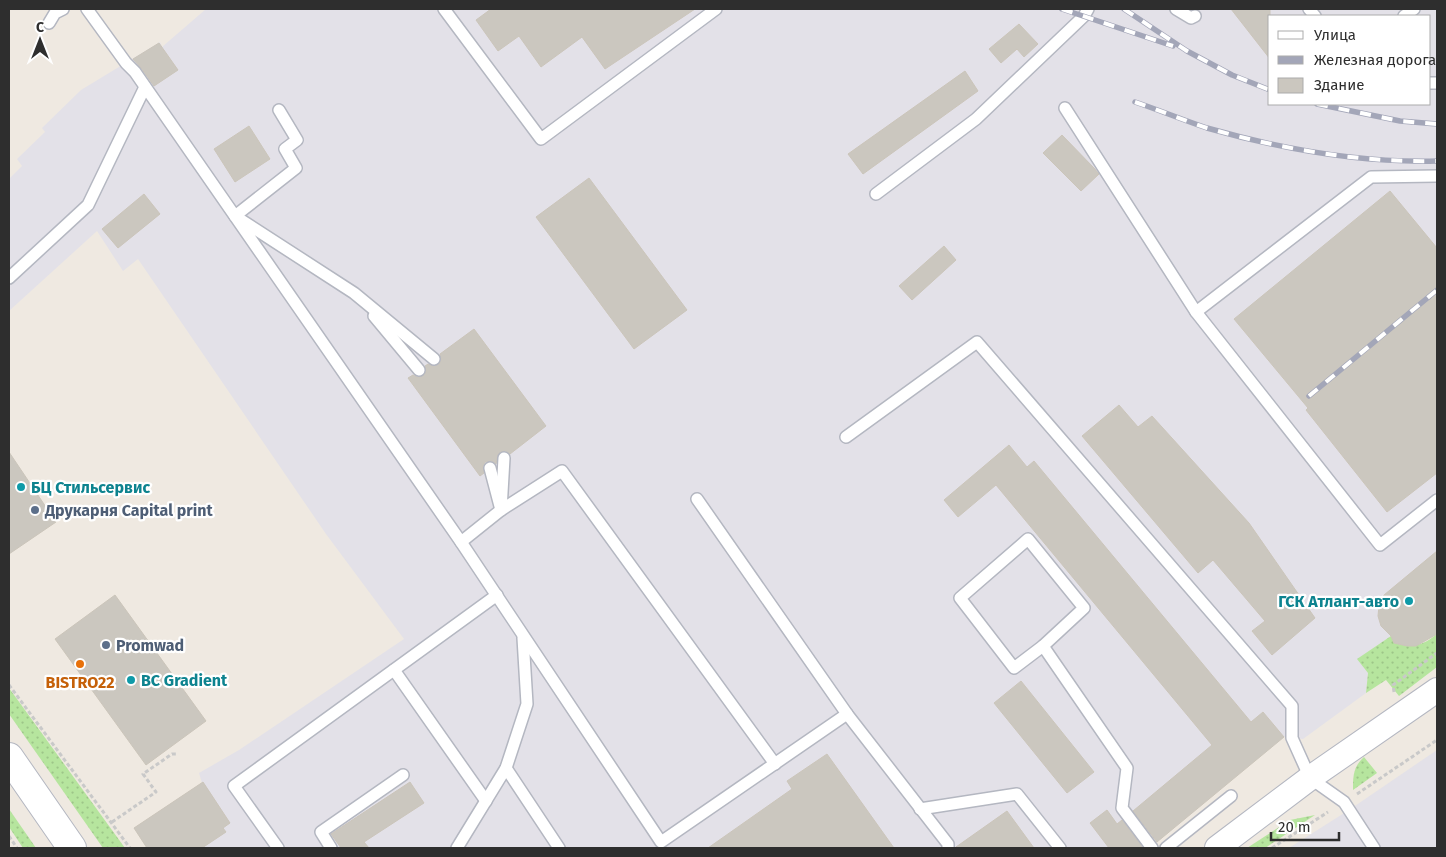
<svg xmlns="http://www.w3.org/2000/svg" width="1446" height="857" viewBox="0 0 1446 857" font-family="'Fira Sans',sans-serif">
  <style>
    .industrial { fill: #e3e1e8; fill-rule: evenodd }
    .grass { fill: url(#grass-dots) }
    .building { fill: #cbc7bf; stroke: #cbc5ba }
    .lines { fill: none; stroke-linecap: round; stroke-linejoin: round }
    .service-casing { stroke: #b4b7c1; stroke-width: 14 }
    .minor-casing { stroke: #b4b7c1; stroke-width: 26 }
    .secondary-casing { stroke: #b4b7c1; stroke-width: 30 }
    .path { stroke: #c9c9c9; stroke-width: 3; stroke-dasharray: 4 2.5; stroke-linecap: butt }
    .service { stroke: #fff; stroke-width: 11 }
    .minor { stroke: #fff; stroke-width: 24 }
    .secondary { stroke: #fff; stroke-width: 28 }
    .rail-casing { stroke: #a3a6b8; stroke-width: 5.5 }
    .rail { stroke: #fff; stroke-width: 4; stroke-dasharray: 11; stroke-linecap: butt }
    .culture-dot { fill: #0f9aa8; stroke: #fff; stroke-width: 2 }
    .service-dot { fill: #5c6f8a; stroke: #fff; stroke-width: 2 }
    .food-dot { fill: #e8710a; stroke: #fff; stroke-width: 2 }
    .labels { text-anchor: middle; stroke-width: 4.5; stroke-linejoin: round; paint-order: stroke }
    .culture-label { font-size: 16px; font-weight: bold; fill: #0d838f; stroke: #fff; text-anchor: start }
    .service-label { font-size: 16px; font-weight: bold; fill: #4e5e75; stroke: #fff; text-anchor: start }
    .food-label { font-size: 16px; font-weight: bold; fill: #c56008; stroke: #fff }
  </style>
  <defs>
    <pattern id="grass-dots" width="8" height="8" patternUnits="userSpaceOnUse" patternTransform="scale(1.25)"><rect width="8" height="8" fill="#b6e59e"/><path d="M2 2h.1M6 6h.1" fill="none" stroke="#9dc588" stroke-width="1.8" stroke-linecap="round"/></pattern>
  </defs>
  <rect width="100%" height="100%" fill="#efe9e1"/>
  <g class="industrial">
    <path d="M206 9H1437V634L1416 646H1407L1394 643 1391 636 1358 659 1368 673 1366 693 1303 739 1284 737 1160 839 1154 832 1133 845 1135 848H147L134 828 202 783 199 773 239 750 404 639 326 534 138 259 123 271 97 231 9 311V179L22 166 17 159 45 132 42 128 81 90 160 42 162 47ZM1270 16H1430V104H1270Z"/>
    <path d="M1437 750V848H1289L1349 810Z"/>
  </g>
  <g class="grass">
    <path d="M1437 634V667L1399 696 1386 680 1366 693 1368 673 1357 659 1391 636 1394 643C1413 648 1422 646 1437 634Z"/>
    <path d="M9 688 125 848H103L9 714Z"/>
    <path d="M1364 757 1377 773 1353 790C1353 776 1353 767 1364 757Z"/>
    <path d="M9 809 36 848H23L9 827Z"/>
    <path d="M1315 815 1265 848H1247L1290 820Z"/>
  </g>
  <g class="building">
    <path d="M491 9H695L605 69 582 37 541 67 519 36 498 51 476 20Z"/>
    <path d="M1231 9H1270V59Z"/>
    <path d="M1019 24 1038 44 1024 57 1017 49 1001 63 989 49Z"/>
    <path d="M159 43 178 70 154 86 141 68 133 59Z"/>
    <path d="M965 71 978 91 863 174 848 154Z"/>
    <path d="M249 126 270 159 235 182 214 149Z"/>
    <path d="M1062 135 1094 168 1099 174 1081 191 1043 153Z"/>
    <path d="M589 178 687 310 634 349 536 217Z"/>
    <path d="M1390 191 1437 248V473L1387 512 1306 410 1308 408 1234 319Z"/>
    <path d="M144 194 160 214 118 248 102 229Z"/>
    <path d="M944 246 956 260 912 300 899 286Z"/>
    <path d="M474 329 546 426 510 454 505 451 500 452 498 454 496 464 492 461 485 462 483 466 484 473 480 476 408 378 413 375 417 377 423 376 426 372 425 366 428 364 433 366 439 364 441 360 440 354Z"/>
    <path d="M1119 405 1138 427 1152 416 1249 523 1315 618 1272 655 1252 631 1265 621 1213 560 1198 573 1082 436Z"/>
    <path d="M1009 445 1027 467 1034 461 1251 722 1263 712 1284 737 1157 842 1133 811 1212 745 996 485 958 517 944 500Z"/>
    <path d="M9 452 56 522 9 554Z"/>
    <path d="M1437 551V634L1416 646H1407L1394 643 1391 636 1381 626 1378 616 1379 606 1384 595Z"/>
    <path d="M115 595 206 721 146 765 55 639Z"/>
    <path d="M1021 681 1094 772 1067 793 994 703Z"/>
    <path d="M827 754 894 848H708L792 789 787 781Z"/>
    <path d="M203 782 230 823 223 828 226 832 202 848H147L134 828Z"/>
    <path d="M410 782 424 803 364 842 369 848H341L331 834Z"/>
    <path d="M1107 810 1117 824 1122 820 1143 848H1109L1090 823Z"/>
    <path d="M1007 811 1034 848H955L956 847Z"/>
  </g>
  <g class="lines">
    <g class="service-casing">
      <g id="service">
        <path d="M87 9 126 63 135 72 461 542 661 842 847 714 948 844V848"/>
        <path d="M444 9 541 139 716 9"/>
        <path d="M1176 9 1191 18 1195 16"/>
        <path d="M1309 9 1315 16"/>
        <path d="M1404 16 1414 9"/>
        <path d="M49 23 55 13 63 9"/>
        <path d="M1430 83H1437"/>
        <path d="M1065 108 1196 312 1380 545 1437 500"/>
        <path d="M279 110 297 140 285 149 296 168 235 216 354 293 434 359"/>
        <path d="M876 194 976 119 1084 16 1088 9"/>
        <path d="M9 278 88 205 145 87"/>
        <path d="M1196 312 1371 177 1437 176"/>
        <path d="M374 316 419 370"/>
        <path d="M846 437 977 342 1292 706V738L1310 778 1344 802 1374 848"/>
        <path d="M490 468 501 510 562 471 775 764"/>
        <path d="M697 499 847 714"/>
        <path d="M1028 539 1084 608 1043 646 1014 668 960 598Z"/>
        <path d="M461 542 501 510 504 458"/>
        <path d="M1043 646 1127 768 1122 808 1152 848"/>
        <path d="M394 670 486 801"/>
        <path d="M506 768 559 848"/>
        <path d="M920 809 1017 794 1060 848"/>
        <path d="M278 848 234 786 497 595"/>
        <path d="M331 848 321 832 403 775"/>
        <path d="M457 848 506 768 527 704 523 638"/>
        <path d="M1166 848 1231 796"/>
      </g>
    </g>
    <g class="minor-casing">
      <path id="minor" d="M1217 848 1310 778 1437 690"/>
    </g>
    <g class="secondary-casing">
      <path id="secondary" d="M9 757 72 848"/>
    </g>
    <g class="path">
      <path d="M9 685 130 848"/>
      <path d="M1394 692 1393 685 1437 653"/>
      <path d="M1357 794 1437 740"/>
      <path d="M112 822 156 792 143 774 172 754H178"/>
      <path d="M9 836 17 848"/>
      <path d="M1272 848 1328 812"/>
    </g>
    <use href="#service" class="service"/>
    <use href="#minor" class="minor"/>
    <use href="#secondary" class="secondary"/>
    <g class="rail-casing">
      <g id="rail">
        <path d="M1062 9 1173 46"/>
        <path d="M1124 9 1187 51 1232 75 1270 90"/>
        <path d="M1135 102C1159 110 1183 120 1207 128 1281 149 1361 163 1437 161"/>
        <path d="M1317 104 1400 121 1437 124"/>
        <path d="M1309 396 1437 290"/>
      </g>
    </g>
    <use href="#rail" class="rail"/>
  </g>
  <g class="culture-dot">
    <circle cx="21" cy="487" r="5"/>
    <circle cx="1409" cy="601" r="5"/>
    <circle cx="131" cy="680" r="5"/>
  </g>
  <g class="service-dot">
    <circle cx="35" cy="510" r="5"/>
    <circle cx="106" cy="645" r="5"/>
  </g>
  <circle class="food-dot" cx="80" cy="664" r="5"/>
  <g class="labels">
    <g class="culture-label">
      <text x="31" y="493">БЦ Стильсервис</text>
      <text x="1399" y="607" text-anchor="end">ГСК Атлант-авто</text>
      <text x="141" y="686">BC Gradient</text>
    </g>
    <g class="service-label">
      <text x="45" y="516">Друкарня Capital print</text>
      <text x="116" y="651">Promwad</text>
    </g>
    <g class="food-label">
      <text x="80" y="688">BISTRO22</text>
    </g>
  </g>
  <rect width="1446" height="857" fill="none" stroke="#2e2e2e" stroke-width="20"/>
  <rect x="1268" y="15" width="162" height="90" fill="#ffffff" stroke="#ababab"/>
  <rect x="1278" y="31" width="25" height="8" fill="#ffffff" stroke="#ababab"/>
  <text x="1314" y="40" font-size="15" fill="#2e2e2e">Улица</text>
  <rect x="1278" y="56" width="25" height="8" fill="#a3a6b8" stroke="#ababab"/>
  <text x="1314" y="65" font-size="15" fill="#2e2e2e">Железная дорога</text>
  <rect x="1278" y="78" width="25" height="15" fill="#cbc7bf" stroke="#ababab"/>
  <text x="1314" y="90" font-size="15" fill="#2e2e2e">Здание</text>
  <g transform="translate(40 40)" stroke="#ffffff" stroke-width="4" paint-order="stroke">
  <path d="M0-4L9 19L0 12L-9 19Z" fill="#2e2e2e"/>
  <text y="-8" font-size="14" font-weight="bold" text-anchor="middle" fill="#2e2e2e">С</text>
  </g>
  <path d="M1271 832v8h68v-8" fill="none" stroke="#2e2e2e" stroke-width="2.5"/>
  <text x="1278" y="832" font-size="15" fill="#2e2e2e" stroke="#ffffff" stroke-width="4" paint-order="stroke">20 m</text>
</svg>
